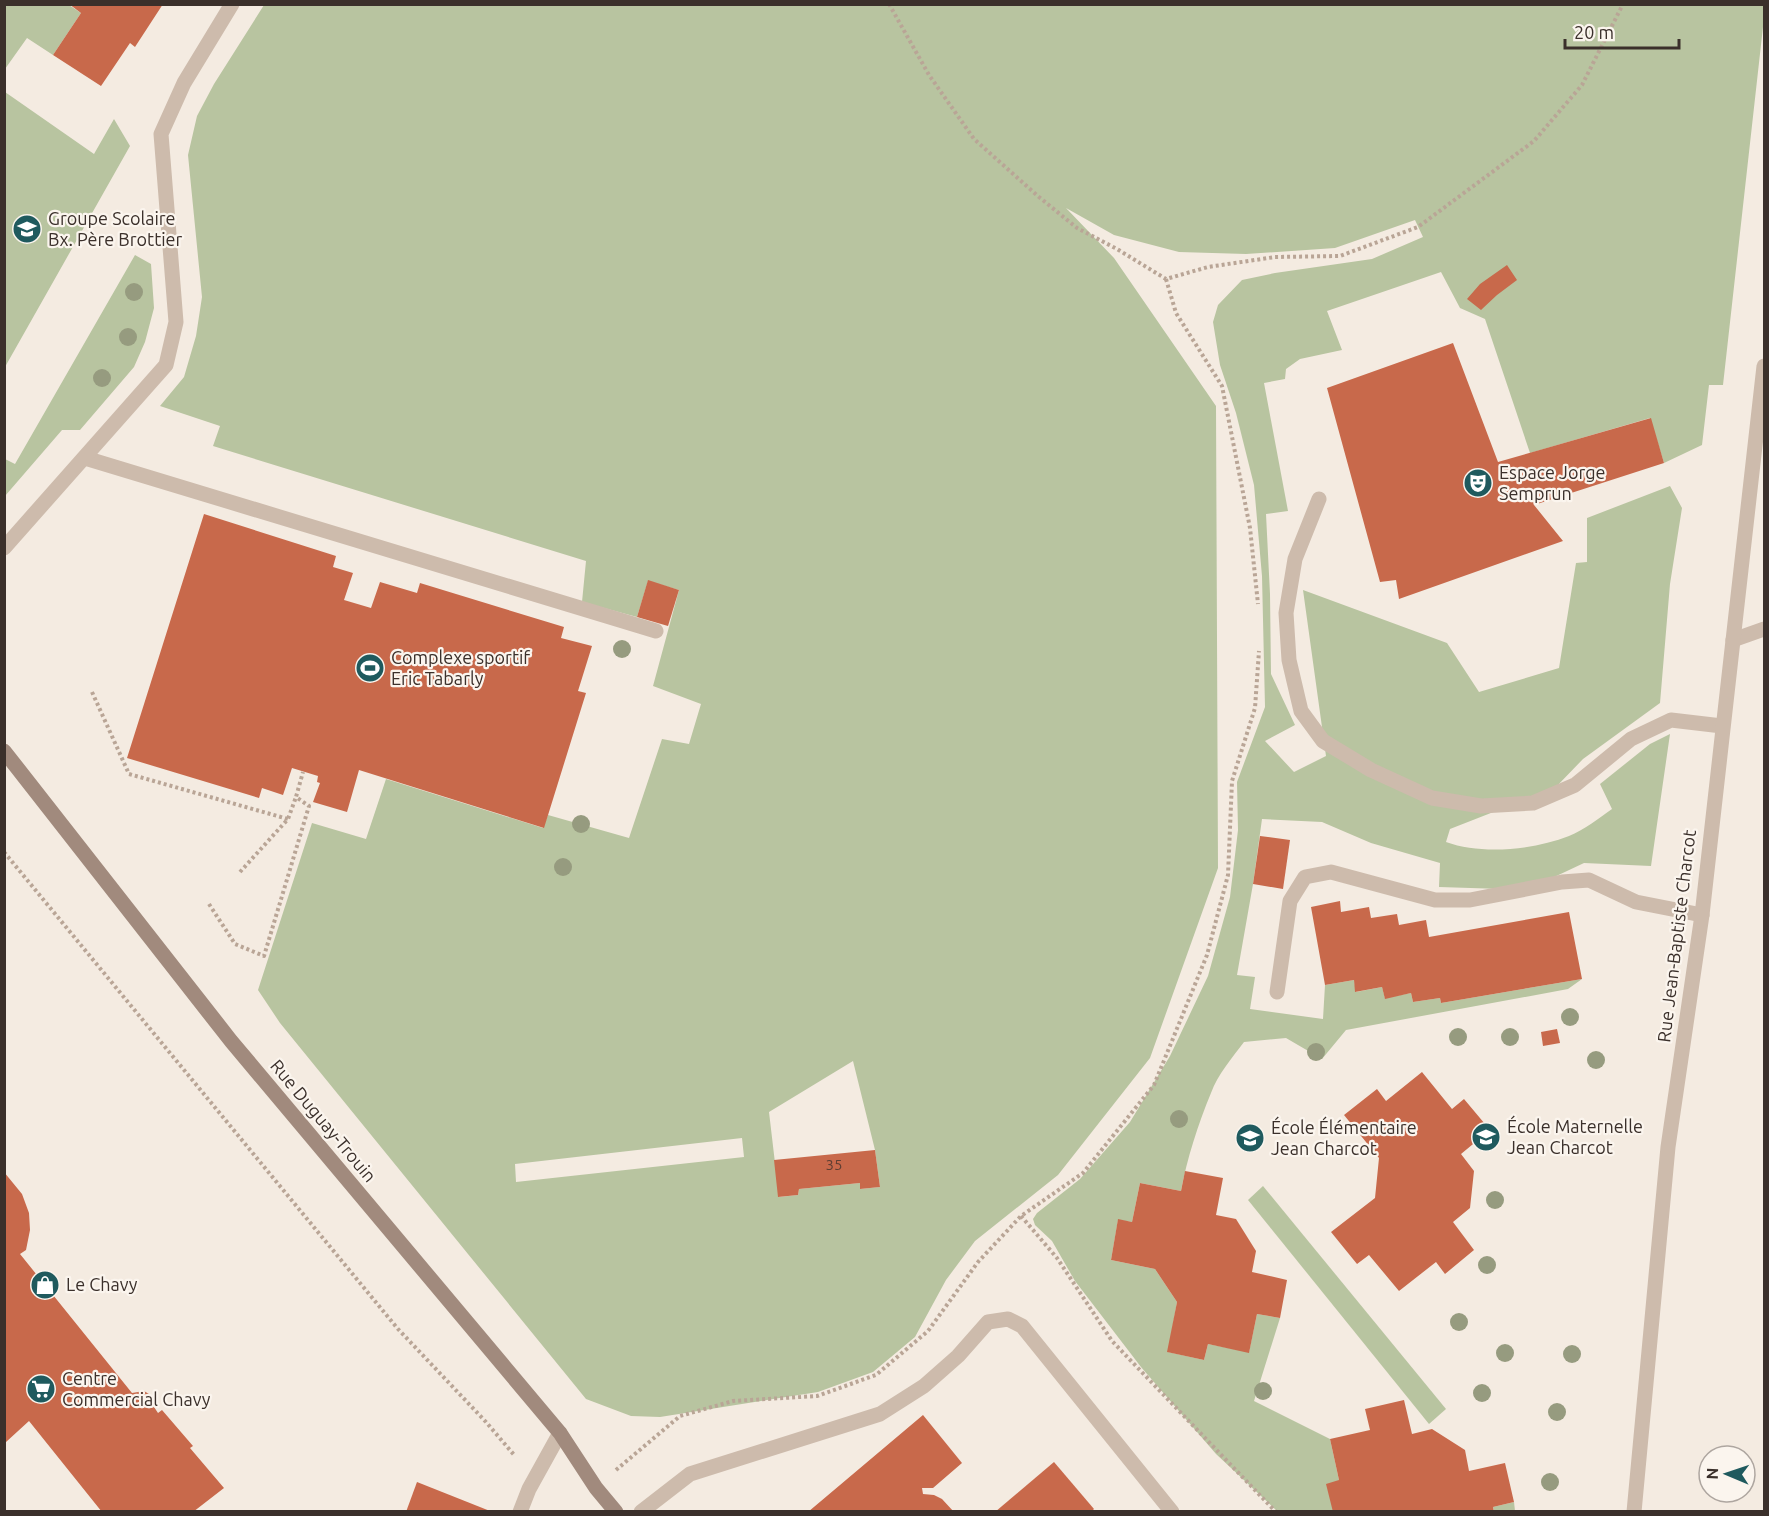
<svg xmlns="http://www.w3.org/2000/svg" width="1769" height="1516" viewBox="0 0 1769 1516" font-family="Ubuntu,sans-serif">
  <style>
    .green { fill: #b8c4a0; fill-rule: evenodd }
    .building { fill: #c8694b }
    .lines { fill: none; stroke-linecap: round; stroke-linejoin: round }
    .path { stroke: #b9a596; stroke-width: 4; stroke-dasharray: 3 3; stroke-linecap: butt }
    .service { stroke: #cdbbac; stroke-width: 15 }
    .minor { stroke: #cdbbac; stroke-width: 15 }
    .secondary { stroke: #a18a7d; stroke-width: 15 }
    .tree { fill: #969b7f }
    .labels { text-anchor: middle; stroke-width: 4.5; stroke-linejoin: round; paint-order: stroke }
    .number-label { font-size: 15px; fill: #5e3e33 }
    .poi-label { font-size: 18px; fill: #3b302b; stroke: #fbf5ee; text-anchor: start }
    .street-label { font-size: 18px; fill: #3b302b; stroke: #fbf5ee }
  </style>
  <rect width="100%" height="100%" fill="#f4ebe1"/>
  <g class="green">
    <path d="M5 5H69L81 13 53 55 27 38 5 69Z"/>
    <path d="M264 5H1764V18L1723 385H1709L1702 445 1664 463 1650 418 1530 453 1485 319 1460 308 1441 272 1327 311 1342 350 1300 359 1286 369 1285 379 1264 383 1288 511 1266 514 1270 594 1271 674 1295 725 1265 741 1294 772 1326 756 1303 590 1447 643 1479 692 1559 668 1576 563 1587 562V518L1670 486 1682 508 1670 584 1660 703 1583 759 1555 788 1450 829 1446 842C1482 855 1533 850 1569 836 1584 830 1599 818 1612 809L1600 784 1650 744 1670 734 1651 866 1584 863 1550 879 1502 889 1439 887 1440 863 1371 843 1322 822 1262 819 1253 884 1237 975 1255 977 1250 1009 1323 1019 1325 985 1354 980 1356 992 1382 987 1385 998 1411 993 1413 1002 1440 998 1441 1003 1582 979 1568 989 1346 1030 1322 1059 1286 1038 1244 1042C1232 1058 1218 1074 1211 1093 1198 1124 1187 1159 1181 1191L1140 1183 1132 1222 1118 1220 1111 1260 1155 1269 1177 1302 1168 1352 1204 1360 1208 1344 1249 1352 1257 1314 1280 1318 1254 1401 1330 1439 1339 1480 1333 1511H1277L1216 1454 1141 1367 1075 1281 1052 1241 1035 1225 1033 1219 1037 1213 1080 1179 1130 1122 1170 1056 1208 976 1230 897 1238 830 1237 782 1265 707 1262 576 1254 485 1236 413 1220 365 1213 322 1218 305 1242 280 1275 273 1372 259 1423 237 1415 220 1335 248 1246 254 1179 252 1114 235 1066 208 1114 258 1216 406 1218 868 1150 1058 1058 1175 975 1241 946 1280 915 1337 873 1372 818 1392 660 1417 631 1416 586 1399 280 1023 258 990 312 823 366 839 386 779 543 828 548 815 629 838 662 739 689 744 701 704 653 686 679 590 648 581 637 617 582 602 586 561 213 446 220 426 160 406 184 377 196 336 202 297 188 155 197 116 214 84ZM853 1061 875 1150 880 1187 860 1189V1183L799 1189 798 1195 779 1197 769 1112ZM742 1138 744 1157 516 1182 515 1164Z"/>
    <path d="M5 92 94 154 114 119 130 146 5 367Z"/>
    <path d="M135 255 151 264 154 308 145 342 134 367 80 430H62L5 496V459L15 464Z"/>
    <path d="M1263 1186 1446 1409 1429 1424 1248 1200Z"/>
    <path d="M1514 1502 1515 1511H1494L1493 1507Z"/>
  </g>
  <g class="building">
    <path d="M69 4H163L135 47 130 43 101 86 53 55 81 13Z"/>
    <path d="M1507 265 1517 280 1497 295 1481 310 1467 299 1480 284Z"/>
    <path d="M1453 343 1498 462 1651 418 1664 463 1534 505 1563 541 1399 599 1396 580 1380 582 1327 388Z"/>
    <path d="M204 514 336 556 333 567 353 573 344 600 371 608 380 582 417 593 420 583 564 627 561 638 592 646 578 691 586 693 544 828 359 770 347 812 313 802 320 783 317 782 318 776 292 768 283 795 262 788 259 798 127 758Z"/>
    <path d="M648 580 679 590 668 626 637 617Z"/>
    <path d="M1260 836 1290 840 1283 889 1253 884Z"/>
    <path d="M1340 901 1341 912 1369 907 1371 918 1397 914 1399 925 1426 920 1429 937 1569 912 1582 979 1441 1003 1440 998 1413 1002 1411 993 1385 999 1382 987 1355 992 1354 980 1325 985 1311 907Z"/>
    <path d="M1557 1029 1560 1043 1543 1046 1541 1032Z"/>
    <path d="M1422 1072 1452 1109 1464 1099 1490 1130 1461 1154 1474 1171 1470 1208 1453 1222 1474 1250 1445 1274 1436 1262 1399 1291 1369 1255 1357 1264 1331 1232 1375 1198 1379 1158 1344 1115 1377 1089 1386 1101Z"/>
    <path d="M875 1150 880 1187 860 1189V1183L799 1189 798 1195 778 1197 774 1160Z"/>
    <path d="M1185 1171 1223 1178 1216 1215 1236 1219 1256 1251 1252 1272 1287 1280 1280 1318 1257 1314 1249 1353 1208 1344 1204 1360 1167 1352 1177 1302 1155 1269 1111 1260 1118 1219 1132 1222 1140 1183 1181 1191Z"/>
    <path d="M4 1172 22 1194 29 1213 30 1230 26 1250 20 1254 132 1393 144 1391 149 1394 157 1404 154 1407 158 1413 162 1410 193 1446 190 1448 224 1488 193 1512H102L29 1421 6 1442 4 1440Z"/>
    <path d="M1404 1400 1412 1434 1432 1429 1465 1450 1469 1471 1505 1463 1514 1502 1493 1507 1494 1512H1333L1326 1484 1339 1480 1330 1439 1370 1430 1365 1409Z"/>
    <path d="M923 1415 962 1463 933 1488H922L923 1494 934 1495 942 1499 954 1512H808Z"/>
    <path d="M1054 1462 1094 1509 1091 1512H995Z"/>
    <path d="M417 1482 490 1511V1512H406Z"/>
  </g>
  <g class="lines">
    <g class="path">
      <path d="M889 4 929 75 974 139 1039 197 1077 228 1117 249 1166 279 1208 267 1275 257 1340 256 1418 227 1534 141 1582 85 1623 4"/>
      <path d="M1166 279 1176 313 1222 386 1250 528 1258 604"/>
      <path d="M92 692 129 774 288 819"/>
      <path d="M4 852 398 1329 486 1422 515 1456"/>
      <path d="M240 872 288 819 296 797"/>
      <path d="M209 904 235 944 264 956 309 806 296 797 303 772"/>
      <path d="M1021 1216 1057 1258 1112 1341 1276 1512"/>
      <path d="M616 1470 680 1416 733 1401 817 1396 876 1375 928 1331 978 1262 1021 1216 1083 1173 1154 1085 1207 955 1228 875 1232 781 1255 708 1259 651"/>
    </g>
    <g class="service">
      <path d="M85 458 656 631"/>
      <path d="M1319 499 1295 559 1286 613 1289 660 1301 711 1323 741 1371 770 1432 798 1481 806 1533 803 1575 785 1631 739 1671 720 1722 726"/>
      <path d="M1277 992 1290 901 1305 877 1331 872 1435 900H1470L1562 882 1589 880 1636 902 1702 915"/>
      <path d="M641 1512 690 1474 880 1414 924 1386 958 1356 988 1322 1008 1319 1022 1326 1172 1512"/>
    </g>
    <g class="minor">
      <path d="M4 548 166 365 176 322 161 134 184 83 232 4"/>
      <path d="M1733 640 1764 629"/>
      <path d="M520 1512 529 1489 560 1433"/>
      <path d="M1634 1512 1668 1147 1702 915 1764 366"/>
    </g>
    <path class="secondary" d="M4 751 231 1041 560 1433 596 1488 616 1512"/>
  </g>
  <g class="tree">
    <circle cx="134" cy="292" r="9"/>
    <circle cx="128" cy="337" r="9"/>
    <circle cx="102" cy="378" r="9"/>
    <circle cx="622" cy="649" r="9"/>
    <circle cx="581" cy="824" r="9"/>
    <circle cx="563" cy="867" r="9"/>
    <circle cx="1570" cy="1017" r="9"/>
    <circle cx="1458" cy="1037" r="9"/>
    <circle cx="1510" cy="1037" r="9"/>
    <circle cx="1316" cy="1052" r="9"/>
    <circle cx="1596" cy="1060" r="9"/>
    <circle cx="1179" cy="1119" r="9"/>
    <circle cx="1495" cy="1200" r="9"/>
    <circle cx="1487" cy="1265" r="9"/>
    <circle cx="1459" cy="1322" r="9"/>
    <circle cx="1505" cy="1353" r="9"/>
    <circle cx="1572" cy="1354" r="9"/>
    <circle cx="1263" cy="1391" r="9"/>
    <circle cx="1482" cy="1393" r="9"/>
    <circle cx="1557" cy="1412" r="9"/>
    <circle cx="1550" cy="1482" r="9"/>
  </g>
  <defs>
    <g id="school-disc" transform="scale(1.5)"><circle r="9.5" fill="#1f5a5e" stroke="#fbf5ee"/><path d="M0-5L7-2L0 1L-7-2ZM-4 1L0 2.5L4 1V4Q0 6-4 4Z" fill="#fff"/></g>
    <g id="theatre-disc" transform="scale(1.5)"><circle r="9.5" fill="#1f5a5e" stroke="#fbf5ee"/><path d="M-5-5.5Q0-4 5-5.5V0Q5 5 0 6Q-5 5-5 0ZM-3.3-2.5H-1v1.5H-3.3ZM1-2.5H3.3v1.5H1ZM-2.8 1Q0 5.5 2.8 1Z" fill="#fff"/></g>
    <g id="stadium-disc" transform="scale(1.5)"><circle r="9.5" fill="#1f5a5e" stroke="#fbf5ee"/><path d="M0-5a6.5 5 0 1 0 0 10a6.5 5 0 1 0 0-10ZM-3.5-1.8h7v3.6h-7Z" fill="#fff"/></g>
    <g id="shop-disc" transform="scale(1.5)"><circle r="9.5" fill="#1f5a5e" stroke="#fbf5ee"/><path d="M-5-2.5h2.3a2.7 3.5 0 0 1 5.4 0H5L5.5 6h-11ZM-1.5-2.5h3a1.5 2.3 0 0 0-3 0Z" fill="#fff"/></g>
    <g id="supermarket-disc" transform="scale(1.5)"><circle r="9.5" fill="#1f5a5e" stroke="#fbf5ee"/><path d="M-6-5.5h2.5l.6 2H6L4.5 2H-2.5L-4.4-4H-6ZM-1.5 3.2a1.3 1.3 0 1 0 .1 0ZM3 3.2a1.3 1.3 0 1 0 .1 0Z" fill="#fff"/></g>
  </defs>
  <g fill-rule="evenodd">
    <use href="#school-disc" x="27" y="229"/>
    <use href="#theatre-disc" x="1478" y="483"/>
    <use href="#stadium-disc" x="370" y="668"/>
    <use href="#school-disc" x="1486" y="1137"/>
    <use href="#school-disc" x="1250" y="1138"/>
    <use href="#shop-disc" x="45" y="1285"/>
    <use href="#supermarket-disc" x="41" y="1389"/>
  </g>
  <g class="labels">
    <g class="number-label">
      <text x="834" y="1170">35</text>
    </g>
    <g class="poi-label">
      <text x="48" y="225">Groupe Scolaire<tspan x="48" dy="21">Bx. Père Brottier</tspan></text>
      <text x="1499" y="479">Espace Jorge<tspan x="1499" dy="21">Semprun</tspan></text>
      <text x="391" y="664">Complexe sportif<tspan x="391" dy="21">Eric Tabarly</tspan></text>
      <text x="1507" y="1133">École Maternelle<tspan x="1507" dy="21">Jean Charcot</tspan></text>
      <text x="1271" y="1134">École Élémentaire<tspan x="1271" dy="21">Jean Charcot</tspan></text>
      <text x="66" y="1291">Le Chavy</text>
      <text x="62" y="1385">Centre<tspan x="62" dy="21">Commercial Chavy</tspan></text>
    </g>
    <g class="street-label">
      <text transform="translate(1677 936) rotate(-83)" y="6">Rue Jean-Baptiste Charcot</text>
      <text transform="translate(323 1121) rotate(50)" y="6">Rue Duguay-Trouin</text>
    </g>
  </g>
  <rect width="1769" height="1516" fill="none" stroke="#3b302b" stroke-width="12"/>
  <g transform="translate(1727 1474) rotate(272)"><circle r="28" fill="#fbf5ee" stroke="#aea6a0" stroke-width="1.5"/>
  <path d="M0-4.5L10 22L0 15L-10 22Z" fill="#1f5a5e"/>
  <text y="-9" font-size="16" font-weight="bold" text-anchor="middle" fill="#3b302b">N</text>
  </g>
  <path d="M1565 39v9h114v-9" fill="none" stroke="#3b302b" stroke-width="3"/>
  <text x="1574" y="39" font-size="18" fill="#3b302b" stroke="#fbf5ee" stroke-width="4.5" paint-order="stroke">20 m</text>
</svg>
